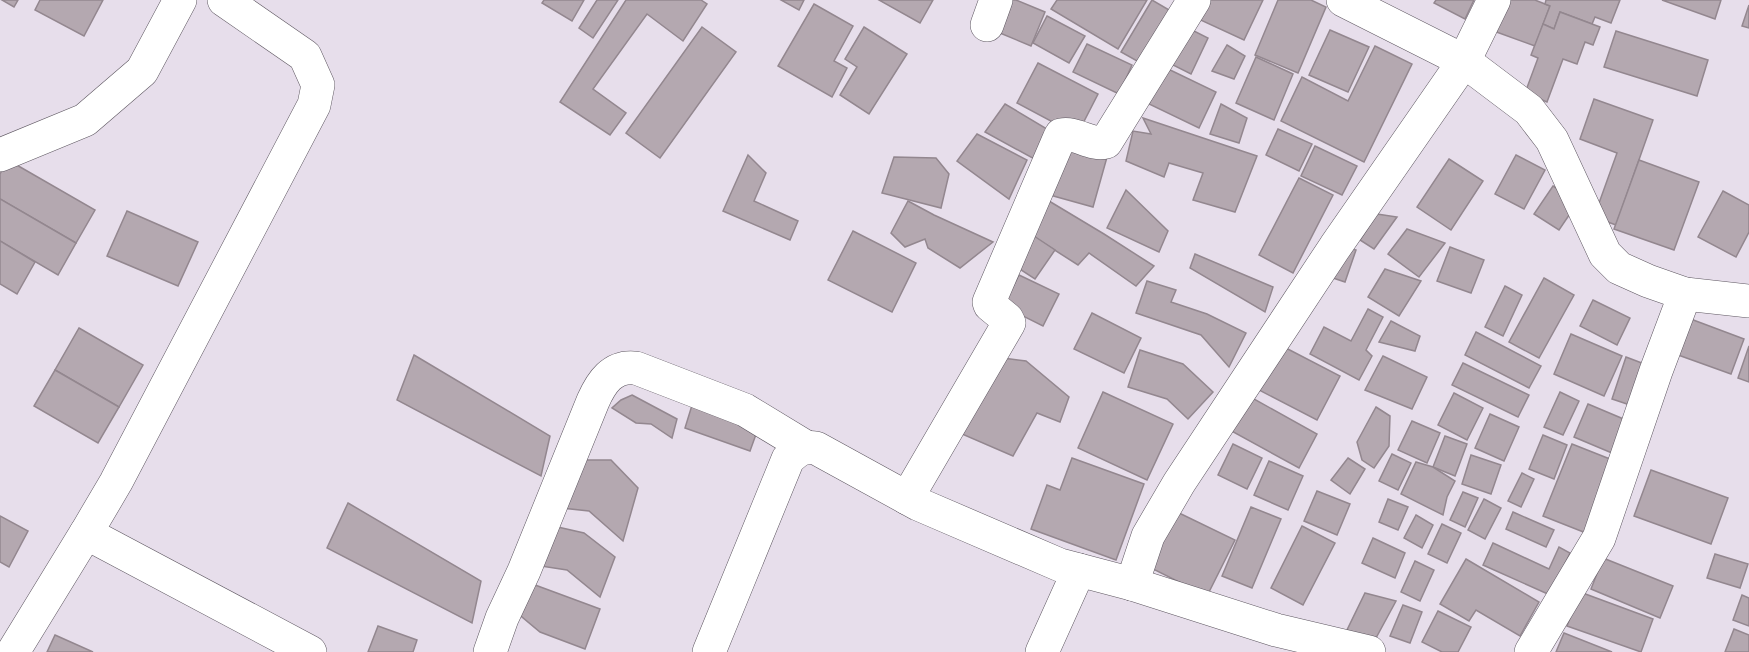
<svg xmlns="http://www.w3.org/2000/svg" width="1749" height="652" viewBox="0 0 1749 652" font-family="'DM Sans',sans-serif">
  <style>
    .building { fill: #b4a8b0; stroke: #93878f; stroke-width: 1.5 }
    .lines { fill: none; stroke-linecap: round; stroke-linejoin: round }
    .street-casing { stroke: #5e5761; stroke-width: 34 }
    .street { stroke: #fff; stroke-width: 33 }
  </style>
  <rect width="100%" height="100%" fill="#e7deeb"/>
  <g class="building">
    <path d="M2 0H18L14 7Z"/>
    <path d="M40 0H103L84 36 35 10Z"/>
    <path d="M544 0H584L572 21 542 3Z"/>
    <path d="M597 0H618L593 38 579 28Z"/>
    <path d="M626 0H701L707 4 683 41 647 14 593 89 626 113 610 135 560 102Z"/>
    <path d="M781 0H804L799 10Z"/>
    <path d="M879 0H933L920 23Z"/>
    <path d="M1000 0H1016L1045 12 1031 46 988 28Z"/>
    <path d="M1057 0H1147L1118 49 1051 9Z"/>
    <path d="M1152 0 1176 14 1146 66 1121 52Z"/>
    <path d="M1202 0H1263L1244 40 1194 17Z"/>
    <path d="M1278 0H1311L1326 7 1298 73 1255 55Z"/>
    <path d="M1436 0H1474L1465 19 1434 3Z"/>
    <path d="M1503 0H1535L1550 6 1535 46 1491 30Z"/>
    <path d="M1546 0H1620L1611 23 1595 17 1592 24 1560 12 1554 29 1543 24 1550 6 1545 4Z"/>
    <path d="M1662 0H1721L1715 19Z"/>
    <path d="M814 4 853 26 834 61 847 68 832 97 778 66Z"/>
    <path d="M1749 5V28L1742 26Z"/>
    <path d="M1560 12 1600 27 1593 45 1585 42 1577 64 1563 59 1547 102 1525 93 1538 58 1531 55 1543 24 1554 29Z"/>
    <path d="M1047 16 1085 36 1069 63 1033 43Z"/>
    <path d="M702 27 736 52 660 158 626 133Z"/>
    <path d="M864 27 907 54 869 114 840 95 857 67 845 59Z"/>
    <path d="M1186 27 1208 38 1191 74 1169 63Z"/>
    <path d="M1330 30 1369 47 1348 92 1309 75Z"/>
    <path d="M1616 31 1708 60 1697 96 1604 67Z"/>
    <path d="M1087 44 1132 65 1119 94 1073 72Z"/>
    <path d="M1227 45 1245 56 1234 79 1212 71Z"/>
    <path d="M1375 46 1412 64 1364 162 1281 121 1302 77 1348 101Z"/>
    <path d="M1256 57 1293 74 1274 120 1236 103Z"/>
    <path d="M1038 63 1098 94 1077 135 1017 103Z"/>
    <path d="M1166 68 1216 92 1199 128 1149 104Z"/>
    <path d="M1594 99 1653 120 1616 225 1594 217 1617 153 1580 139Z"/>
    <path d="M1005 104 1052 132 1038 161 985 132Z"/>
    <path d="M1221 104 1247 118 1239 143 1210 134Z"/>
    <path d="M1143 118 1257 156 1235 212 1193 200 1203 173 1169 163 1164 177 1126 161 1133 131 1151 134Z"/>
    <path d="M1278 129 1312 144 1299 171 1266 155Z"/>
    <path d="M977 134 1027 160 1009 199 957 161Z"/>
    <path d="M1066 138 1109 150 1093 207 1039 192Z"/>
    <path d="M1315 146 1357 166 1342 195 1301 176Z"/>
    <path d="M748 155 766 173 754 201 798 221 790 240 723 211Z"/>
    <path d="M1516 155 1545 170 1524 209 1495 194Z"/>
    <path d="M894 157 936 158 949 174 941 208 882 193Z"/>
    <path d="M1449 159 1483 181 1451 230 1417 207Z"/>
    <path d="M8 160 95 210 76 243 0 199V174Z"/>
    <path d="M1639 160 1699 182 1674 250 1614 229Z"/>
    <path d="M1299 178 1333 195 1293 273 1259 255Z"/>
    <path d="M1553 186 1578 202 1559 230 1534 214Z"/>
    <path d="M1126 190 1168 231 1159 252 1107 228Z"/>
    <path d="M1723 191 1749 205V232L1736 257 1698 237Z"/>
    <path d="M0 199 76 243 58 275 0 241Z"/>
    <path d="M908 201 934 215 993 242 960 268 928 248 925 239 905 247 891 233Z"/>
    <path d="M1049 201 1104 234 1154 266 1136 286 1089 253 1078 265 1028 233Z"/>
    <path d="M127 211 198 242 178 286 107 256Z"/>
    <path d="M1377 214 1397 217 1374 249 1360 240Z"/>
    <path d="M1407 229 1445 243 1419 277 1388 254Z"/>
    <path d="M853 231 916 263 892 312 828 280Z"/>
    <path d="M1034 236 1055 250 1035 279 1015 266Z"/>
    <path d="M0 241 35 262 17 294 0 284Z"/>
    <path d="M1345 247 1356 250 1345 282 1333 278Z"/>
    <path d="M1450 247 1484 260 1471 293 1437 281Z"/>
    <path d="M1195 254 1273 287 1265 312 1190 268Z"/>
    <path d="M1385 269 1421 281 1399 316 1368 297Z"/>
    <path d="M1019 275 1059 294 1043 326 1003 306Z"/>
    <path d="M1544 278 1574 295 1539 358 1509 342Z"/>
    <path d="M1147 281 1176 290 1171 302 1207 314 1246 333 1229 367 1201 335 1136 313Z"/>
    <path d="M1505 286 1522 295 1503 336 1485 327Z"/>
    <path d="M1593 300 1630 318 1617 345 1580 326Z"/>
    <path d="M1368 309 1383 317 1366 350 1372 356 1359 380 1310 354 1324 327 1351 341Z"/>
    <path d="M1092 313 1141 338 1124 373 1074 349Z"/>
    <path d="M1680 315 1744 339 1731 374 1667 351Z"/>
    <path d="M1391 321 1420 336 1415 351 1379 342Z"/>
    <path d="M79 328 143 365 119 407 55 370Z"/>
    <path d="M1476 332 1541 366 1529 388 1465 355Z"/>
    <path d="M1571 334 1622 356 1604 396 1554 374Z"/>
    <path d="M1282 346 1340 376 1317 420 1259 390Z"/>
    <path d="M1749 346V382L1738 378Z"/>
    <path d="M1140 350 1183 364 1213 392 1188 419 1167 399 1128 387Z"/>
    <path d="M414 355 550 436 541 476 397 400Z"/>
    <path d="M1383 356 1427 377 1412 409 1365 390Z"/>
    <path d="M1626 357 1647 365 1633 406 1612 399Z"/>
    <path d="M1003 358 1026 361 1069 397 1060 422 1037 413 1013 456 955 431Z"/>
    <path d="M1463 363 1529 395 1518 417 1452 385Z"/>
    <path d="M55 370 119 407 98 443 34 406Z"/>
    <path d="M1103 392 1173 424 1147 480 1078 448Z"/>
    <path d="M1560 392 1579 401 1563 435 1544 427Z"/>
    <path d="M1454 393 1483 408 1467 440 1438 425Z"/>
    <path d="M1245 394 1317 434 1299 468 1226 428Z"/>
    <path d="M632 395 677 419 672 438 651 424 636 423 612 408 621 400Z"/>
    <path d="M693 402 759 426 750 451 685 428Z"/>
    <path d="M1588 404 1633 423 1619 456 1574 437Z"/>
    <path d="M1376 407 1390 416 1389 446 1374 468 1362 460 1357 442Z"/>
    <path d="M1490 414 1519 427 1504 461 1475 448Z"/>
    <path d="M1412 421 1440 433 1427 463 1398 450Z"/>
    <path d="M1543 435 1567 445 1554 479 1529 469Z"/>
    <path d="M1445 436 1467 444 1455 476 1433 467Z"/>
    <path d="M1233 444 1262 458 1247 489 1218 475Z"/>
    <path d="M1572 444 1620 463 1591 535 1543 516Z"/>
    <path d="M1392 454 1411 463 1398 490 1379 481Z"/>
    <path d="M1471 455 1501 465 1491 494 1462 484Z"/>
    <path d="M1072 458 1144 484 1116 560 1031 529 1047 485 1060 490Z"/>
    <path d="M1348 458 1365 469 1350 494 1331 480Z"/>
    <path d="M581 460H611L638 488 623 541 589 511 562 508Z"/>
    <path d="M1269 461 1303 476 1288 510 1254 495Z"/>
    <path d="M1416 462 1433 467 1455 481 1447 497 1443 515 1401 494Z"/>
    <path d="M1651 470 1728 498 1711 544 1634 516Z"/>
    <path d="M1522 473 1534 479 1521 507 1508 501Z"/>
    <path d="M1317 491 1350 504 1337 535 1304 521Z"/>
    <path d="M1463 492 1478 498 1465 527 1450 520Z"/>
    <path d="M1388 499 1408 507 1398 530 1379 522Z"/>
    <path d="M1484 499 1501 508 1485 539 1468 530Z"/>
    <path d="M348 503 481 581 472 623 327 548Z"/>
    <path d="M1251 507 1281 519 1252 588 1222 576Z"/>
    <path d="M1177 512 1235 540 1207 596 1149 567Z"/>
    <path d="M1513 512 1554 530 1546 547 1506 529Z"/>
    <path d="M1416 515 1433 525 1422 548 1404 538Z"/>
    <path d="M0 516 28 531 9 567 0 562Z"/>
    <path d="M1442 524 1461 533 1447 563 1428 554Z"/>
    <path d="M549 525 584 533 615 557 600 597 567 570 534 565Z"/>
    <path d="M1302 526 1335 543 1303 605 1271 588Z"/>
    <path d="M1373 538 1405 553 1395 578 1362 563Z"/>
    <path d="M1493 543 1549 569 1559 547 1570 553 1550 595 1483 565Z"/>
    <path d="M1715 554 1748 564 1740 588 1707 578Z"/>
    <path d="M1603 558 1673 586 1660 618 1591 589Z"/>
    <path d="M1466 559 1539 602 1520 636 1476 610 1469 621 1440 604Z"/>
    <path d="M1415 561 1434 570 1420 601 1401 592Z"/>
    <path d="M527 582 600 609 585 649 540 632 516 612Z"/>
    <path d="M1580 592 1653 619 1641 652 1567 626Z"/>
    <path d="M1365 593 1396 601 1376 638 1346 632Z"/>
    <path d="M1742 595 1749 598V626L1733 620Z"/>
    <path d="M1403 605 1422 612 1410 643 1390 636Z"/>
    <path d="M1438 611 1471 627 1458 652H1442L1422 642Z"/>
    <path d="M378 626 417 640 413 652H368Z"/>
    <path d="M1734 629 1749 635V652H1725Z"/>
    <path d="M1564 633 1612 652H1556Z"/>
    <path d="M55 635 93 652H47Z"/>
  </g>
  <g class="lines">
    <g class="street-casing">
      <g id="street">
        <path d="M224 0 305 56 318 85 314 105 116 482 86 533 310 652"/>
        <path d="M1343 0 1464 61 1529 110 1552 140 1605 254 1619 268 1648 281 1685 294 1749 301"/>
        <path d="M987 25 996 0"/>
        <path d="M0 155 85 120 142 71 180 0"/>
        <path d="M907 498 1009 323 1007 319 990 305 989 302 1059 139 1061 135C1077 132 1091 146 1106 142L1194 0"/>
        <path d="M1132 584 1148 536 1179 483 1335 247 1464 61 1494 0"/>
        <path d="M13 652 86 533"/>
        <path d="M490 652 502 618 524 571 593 401C601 383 612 365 636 368L745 410 806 447"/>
        <path d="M709 652 788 459C798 450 803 446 816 448L918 504 1060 565 1132 584 1276 630 1369 652"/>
        <path d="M1042 652 1079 570"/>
        <path d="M1531 652 1599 538 1656 371 1685 294"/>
      </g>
    </g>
    <use href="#street" class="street"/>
  </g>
</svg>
